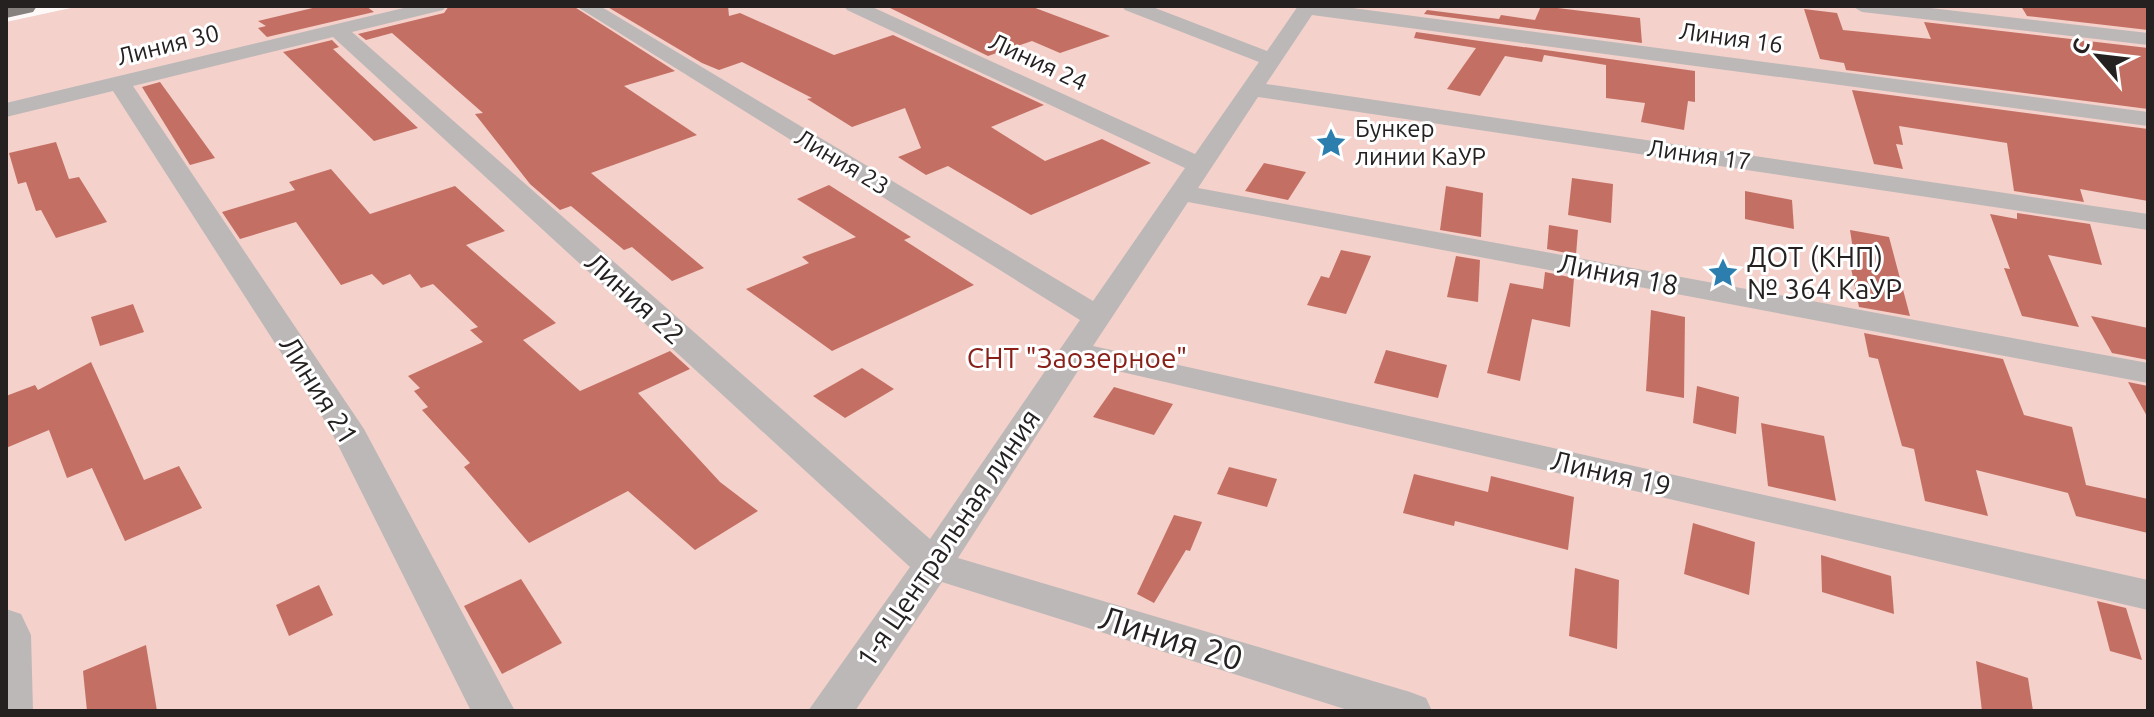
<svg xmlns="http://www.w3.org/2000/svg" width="2154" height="717" viewBox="0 0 2154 717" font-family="Ubuntu,sans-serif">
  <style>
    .green { fill: #f4d1cb }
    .building { fill: #c46f63 }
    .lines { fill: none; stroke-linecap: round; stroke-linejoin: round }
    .street { fill: #bbb8b7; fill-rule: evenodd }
    .primary { fill: #86807f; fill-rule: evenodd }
    .labels { text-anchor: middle; stroke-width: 6; stroke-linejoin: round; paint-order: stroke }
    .far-street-label { font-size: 24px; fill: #242120; stroke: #fff }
    .far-poi-label { font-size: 24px; fill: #242120; stroke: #fff; text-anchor: start }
    .poi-label { font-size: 28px; fill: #242120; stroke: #fff; text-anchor: start }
    .street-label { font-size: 28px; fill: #242120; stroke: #fff }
    .park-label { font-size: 28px; fill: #882019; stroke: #fff }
    .near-street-label { font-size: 34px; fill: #242120; stroke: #fff }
  </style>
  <rect width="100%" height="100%" fill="#fef9f8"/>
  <path class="green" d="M80 6H2148V711H6V22Z"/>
  <g class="building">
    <path d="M321 6H366L374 12 267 37 258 28 266 26 258 21Z"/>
    <path d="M449 6H573L675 71 624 86 697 135 591 173 704 268 672 281 632 247 624 250 571 206 560 210 530 184 475 114 483 113 392 33 366 40 358 34 444 13Z"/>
    <path d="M606 6H728L729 16 740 13 834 55 893 35 1044 105 991 127 1045 161 1102 139 1151 163 1031 215 948 166 926 175 898 157 921 148 905 108 852 127 807 99 812 98 742 62 719 70 702 63Z"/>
    <path d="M886 6H1030L1110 36 1060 53 1032 41 988 56Z"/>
    <path d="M1541 6 1640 18 1642 43 1424 14 1427 10 1499 19 1501 15 1535 20Z"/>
    <path d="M2021 6 2148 8V30L2027 16Z"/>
    <path d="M1804 9 1837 13 1843 30 1931 39 1924 22 2148 48V109L1846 70 1844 63 1820 59Z"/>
    <path d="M1416 32 1695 71V102L1688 101 1684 130 1641 122 1645 103 1606 98V65L1544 55 1542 62 1505 56 1480 96 1447 89 1476 48 1414 38Z"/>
    <path d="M332 40 339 47 333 49 418 128 374 141 283 52Z"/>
    <path d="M160 82 215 158 190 165 142 87Z"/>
    <path d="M1852 90 2148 129V201L2080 189 2084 202 2014 191 2007 143 1899 126 1903 145 1896 144 1903 169 1874 164Z"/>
    <path d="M56 142 69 179 79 177 107 222 56 238 41 210 36 211 26 182 18 184 9 153Z"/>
    <path d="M1264 163 1306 172 1288 200 1245 191Z"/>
    <path d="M331 169 370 214 455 186 505 231 466 245 556 323 523 340 580 391 670 351 690 369 638 393 720 482 758 511 695 550 628 491 529 543 464 467 470 463 422 410 428 407 414 391 420 388 408 376 483 342 470 330 478 327 433 284 421 288 410 274 383 285 372 274 341 285 296 222 240 239 222 212 295 190 289 182Z"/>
    <path d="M1572 178 1613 184 1611 223 1568 215Z"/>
    <path d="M829 185 911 237 904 240 974 285 832 351 746 289 809 263 802 257 856 237 797 199Z"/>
    <path d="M1446 186 1483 193 1481 237 1440 230Z"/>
    <path d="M1745 191 1792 200 1794 229 1745 219Z"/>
    <path d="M2017 213 2090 224 2102 265 2048 255 2079 327 2022 316 2004 268 2010 269 1990 214 2017 219Z"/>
    <path d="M1549 225 1578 230 1576 255 1547 249Z"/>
    <path d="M1850 230 1889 237 1910 316 1859 307 1851 268 1856 269Z"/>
    <path d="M1341 250 1371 256 1346 314 1307 305 1321 276 1329 278Z"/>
    <path d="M1456 256 1480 260 1478 302 1447 297Z"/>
    <path d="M1545 272 1574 278 1570 327 1532 319 1520 381 1487 373 1510 283 1543 289Z"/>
    <path d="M133 304 144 332 100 346 91 317Z"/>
    <path d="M1651 310 1685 317 1684 398 1646 391Z"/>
    <path d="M2091 316 2148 328V360L2112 353Z"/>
    <path d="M1864 333 2003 359 2024 415 2072 427 2086 485 2148 499V533L2076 516 2068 493 1976 470 1988 516 1925 501 1914 449 1902 446 1878 359 1869 357Z"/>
    <path d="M1386 350 1447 365 1438 398 1374 383Z"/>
    <path d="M91 362 144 480 179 466 202 508 125 541 92 468 67 478 49 430 6 448V396L35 385 38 390Z"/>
    <path d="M862 368 894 389 845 418 813 396Z"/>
    <path d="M2128 382 2148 386V418Z"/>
    <path d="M1697 386 1739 397 1736 434 1693 423Z"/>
    <path d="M1114 387 1173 404 1154 435 1093 417Z"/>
    <path d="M1761 423 1824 436 1836 501 1768 486Z"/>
    <path d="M1229 467 1277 479 1267 507 1217 494Z"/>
    <path d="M1414 474 1488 492 1491 476 1574 497 1568 550 1455 521 1454 526 1403 513Z"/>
    <path d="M1174 515 1202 522 1190 551 1186 550 1154 603 1137 594Z"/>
    <path d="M1693 523 1755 542 1749 595 1684 574Z"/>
    <path d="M1821 555 1891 576 1894 614 1822 592Z"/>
    <path d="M1575 568 1619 580 1617 649 1569 636Z"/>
    <path d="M521 579 562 643 502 674 464 606Z"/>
    <path d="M319 585 333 615 289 636 276 605Z"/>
    <path d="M2097 601 2126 608 2142 660 2110 651Z"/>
    <path d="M146 645 157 711H87L83 671Z"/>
    <path d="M1976 661 2028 678 2033 711H1982Z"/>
  </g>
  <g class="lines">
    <g class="street">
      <path d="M412 6H446L443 10 352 32 930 539 1080 320 576 6H600L1093 301 1185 168 847 10 844 6H870L1195 154 1259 62 1125 10 1122 6H1150L1267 51 1298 6H1337L2148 112V126L1312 15 1266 84 2148 214V230L1258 97 1198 188 2148 363V383L1188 202 1093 346 2148 580V610L1083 363 958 558 1410 692 1426 698 1432 711H1351L942 582 855 711H808L910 567 333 37 133 86 364 429 515 711H471L330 429 113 91 6 117V103Z"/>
      <path d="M1852 6H1913L2148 33V45L1862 12Z"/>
      <path d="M6 609 21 614 31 635 33 711H6Z"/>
    </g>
    <path class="primary" d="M6 6H37L33 12 6 18Z"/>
  </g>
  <defs>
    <g id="sight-bare" transform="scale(2.4)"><path d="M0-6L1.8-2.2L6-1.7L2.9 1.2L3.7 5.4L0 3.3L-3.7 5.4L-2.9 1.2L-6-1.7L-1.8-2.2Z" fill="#2b7eae" stroke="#fff" stroke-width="2.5" paint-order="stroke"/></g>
  </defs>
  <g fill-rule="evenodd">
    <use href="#sight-bare" x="1331" y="143"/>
    <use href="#sight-bare" x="1723" y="273"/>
  </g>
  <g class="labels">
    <g class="far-street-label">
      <text transform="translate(1731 38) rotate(8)" y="8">Линия 16</text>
      <text transform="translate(168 45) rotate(-14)" y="8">Линия 30</text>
      <text transform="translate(1038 62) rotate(25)" y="8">Линия 24</text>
      <text transform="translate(1699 155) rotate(8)" y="8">Линия 17</text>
      <text transform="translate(842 162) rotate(31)" y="8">Линия 23</text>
    </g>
    <g class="far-poi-label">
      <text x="1355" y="137">Бункер<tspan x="1355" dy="28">линии КаУР</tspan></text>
    </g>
    <g class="poi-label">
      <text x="1747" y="267">ДОТ (КНП)<tspan x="1747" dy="32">№ 364 КаУР</tspan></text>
    </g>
    <g class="street-label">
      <text transform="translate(1618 274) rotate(11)" y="10">Линия 18</text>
      <text transform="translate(635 298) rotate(42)" y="10">Линия 22</text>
      <text transform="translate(319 390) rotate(58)" y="10">Линия 21</text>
      <text transform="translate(1611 473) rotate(13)" y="10">Линия 19</text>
      <text transform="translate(948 538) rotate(-56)" y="10">1-я Центральная линия</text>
    </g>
    <g class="park-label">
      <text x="1077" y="368">СНТ "Заозерное"</text>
    </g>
    <g class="near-street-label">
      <text transform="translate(1171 638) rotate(17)" y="12">Линия 20</text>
    </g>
  </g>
  <rect width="2154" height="717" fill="none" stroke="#242120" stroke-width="16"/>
  <g transform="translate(2098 56) rotate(298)" stroke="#ffffff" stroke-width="6" paint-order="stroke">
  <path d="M0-6L14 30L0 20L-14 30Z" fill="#242120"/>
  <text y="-12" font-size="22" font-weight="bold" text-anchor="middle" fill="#242120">С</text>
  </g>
</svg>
